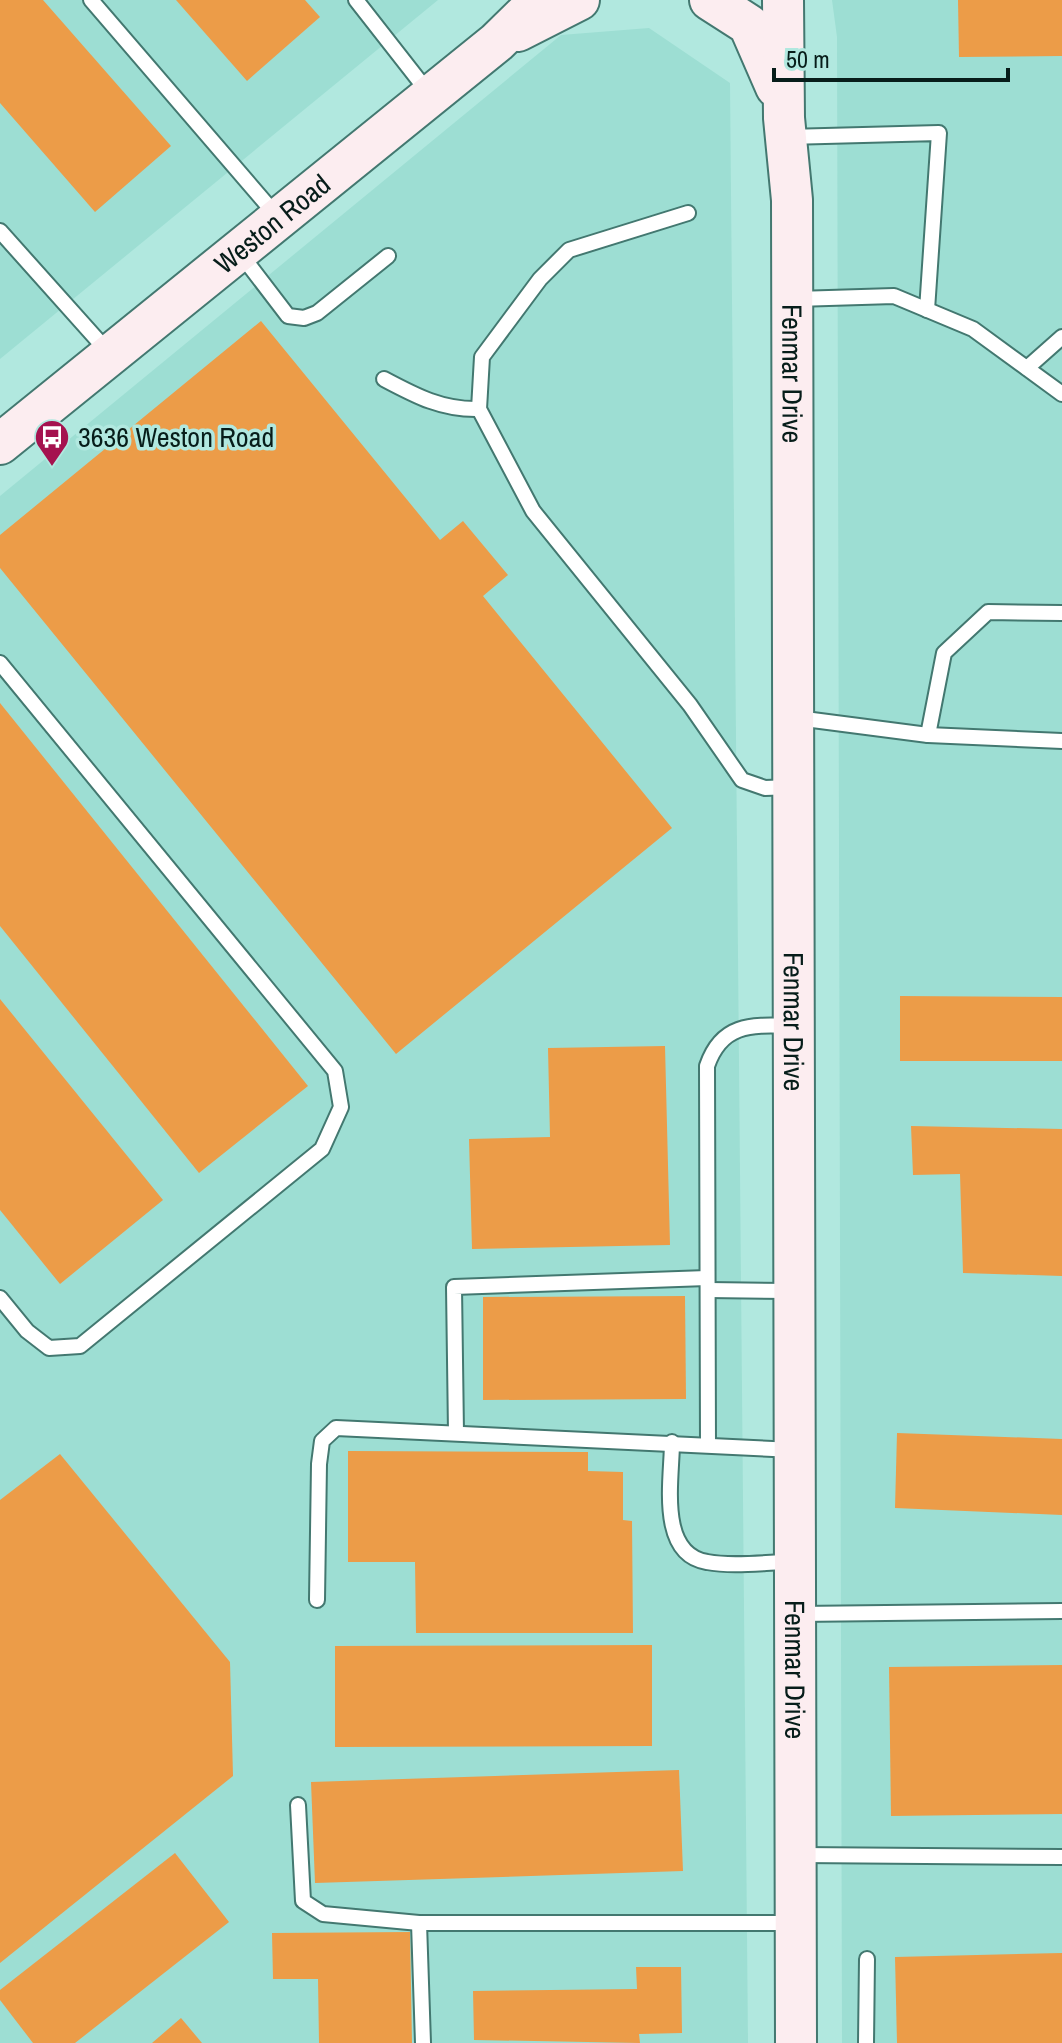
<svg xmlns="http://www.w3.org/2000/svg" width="1062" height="2043" viewBox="0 0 1062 2043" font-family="'Archivo Narrow',sans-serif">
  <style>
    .built { fill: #9dded3 }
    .building { fill: #ec9c48 }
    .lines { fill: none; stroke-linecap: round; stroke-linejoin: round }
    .lane-casing { stroke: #437870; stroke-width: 18 }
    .secondary-casing { stroke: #437870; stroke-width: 44 }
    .lane { stroke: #fff; stroke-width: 14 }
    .secondary { stroke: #fcedf0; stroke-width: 40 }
    .labels { text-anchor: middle; stroke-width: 7; stroke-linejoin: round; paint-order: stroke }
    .street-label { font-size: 28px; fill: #071d1a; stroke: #b1e8df }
    .poi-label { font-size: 28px; fill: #071d1a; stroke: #b1e8df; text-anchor: start }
  </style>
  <rect width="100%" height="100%" fill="#b1e8df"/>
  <g class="built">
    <path d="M0 0H438L0 359Z"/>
    <path d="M832 0H1062V2043H842L837 37Z"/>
    <path d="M649 28 730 83 748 2043H0V496L561 35Z"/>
  </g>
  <g class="building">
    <path d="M0 0H43L171 146 95 212 0 103Z"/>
    <path d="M176 0H305L320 17 247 81Z"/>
    <path d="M958 0H1062V56L959 57Z"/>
    <path d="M261 321 440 540 463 521 508 575 483 596 672 828 396 1054 0 568V535Z"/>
    <path d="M0 703 308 1086 199 1173 0 926Z"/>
    <path d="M900 996 1062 997V1061H900Z"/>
    <path d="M0 999 163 1200 60 1284 0 1210Z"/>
    <path d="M665 1046 670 1245 472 1249 469 1139 550 1137 548 1048Z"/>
    <path d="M911 1126 1062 1129V1276L963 1273 960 1174 913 1175Z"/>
    <path d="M685 1296 686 1399 483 1400V1297Z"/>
    <path d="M897 1433 1062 1439V1515L895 1508Z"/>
    <path d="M348 1451 588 1452V1471L623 1472V1520L632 1521 633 1633H416L415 1562H348Z"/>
    <path d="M60 1454 230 1662 233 1776 0 1963V1500Z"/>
    <path d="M652 1645V1746L335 1747V1646Z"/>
    <path d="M1062 1665V1814L891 1816 889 1667Z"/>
    <path d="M679 1770 683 1871 315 1883 311 1782Z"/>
    <path d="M175 1853 229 1922 75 2043H33L0 2000V1990Z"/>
    <path d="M410 1932 412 2043H319L318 1979H273L272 1933Z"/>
    <path d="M1062 1953V2043H897L895 1957Z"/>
    <path d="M636 1967H681L682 2033 639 2034 640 2043 474 2040 473 1991 637 1989Z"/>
    <path d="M181 2018 202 2043H152Z"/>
  </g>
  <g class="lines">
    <g class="lane-casing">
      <g id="lane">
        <path d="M91 0 276 215"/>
        <path d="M356 0 428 92"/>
        <path d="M787 137 939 133 927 310"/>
        <path d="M688 213 569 250 540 279 482 357 479 409 533 511 690 705 742 780 765 788 792 787"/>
        <path d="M0 231 110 354"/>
        <path d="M239 252 288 316 304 318 317 313 388 256"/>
        <path d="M796 299 894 296 973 329 1062 394"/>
        <path d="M1027 368 1062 337"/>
        <path d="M384 379C416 396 442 410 479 409"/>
        <path d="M0 663 335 1071 341 1107 322 1149 80 1346 49 1348 27 1331 0 1298"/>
        <path d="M797 718 928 735 1062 741"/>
        <path d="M928 735 944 653 988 612 1062 613"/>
        <path d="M708 1290 791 1291"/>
        <path d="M456 1433 454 1287 707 1278"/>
        <path d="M672 1442C672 1478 657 1554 707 1562 734 1567 767 1562 794 1562"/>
        <path d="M708 1445 707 1066C722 1022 753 1025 793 1026"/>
        <path d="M317 1600 319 1464 322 1441 336 1428 794 1450"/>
        <path d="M798 1614 1062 1611"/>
        <path d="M298 1805 303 1901 323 1914 419 1923H795"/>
        <path d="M800 1855 1062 1857"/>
        <path d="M419 1923 423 2043"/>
        <path d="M866 2043 867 1959"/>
      </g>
    </g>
    <g class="secondary-casing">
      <g id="secondary">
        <path d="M710 0 749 25 776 87"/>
        <path id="s1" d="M783 0 784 118 792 200 796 2043"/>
        <path d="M518 31 579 0"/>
        <path id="s2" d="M0 444 497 42 540 0"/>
      </g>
    </g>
    <use href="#lane" class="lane"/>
    <use href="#secondary" class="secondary"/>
  </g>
  <defs>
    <g id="bus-pin" transform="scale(1.8)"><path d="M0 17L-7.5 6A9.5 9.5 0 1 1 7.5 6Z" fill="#a5124f" stroke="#b1e8df"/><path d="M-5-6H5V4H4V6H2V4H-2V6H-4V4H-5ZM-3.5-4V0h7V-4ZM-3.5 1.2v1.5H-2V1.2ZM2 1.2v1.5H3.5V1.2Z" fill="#fff"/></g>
  </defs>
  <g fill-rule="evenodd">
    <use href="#bus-pin" x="52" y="437"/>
  </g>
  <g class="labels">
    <g class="street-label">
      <text dy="10" stroke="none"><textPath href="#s2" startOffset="350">Weston Road</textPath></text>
      <text dy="10" stroke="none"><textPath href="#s1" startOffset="374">Fenmar Drive</textPath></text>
      <text dy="10" stroke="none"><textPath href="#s1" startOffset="1022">Fenmar Drive</textPath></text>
      <text dy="10" stroke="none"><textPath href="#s1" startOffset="1670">Fenmar Drive</textPath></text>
    </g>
    <g class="poi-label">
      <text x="78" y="447">3636 Weston Road</text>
    </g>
  </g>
  <path d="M774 68v12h234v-12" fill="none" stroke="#071d1a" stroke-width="4"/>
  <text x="786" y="68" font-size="24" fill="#071d1a" stroke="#b1e8df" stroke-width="6" paint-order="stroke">50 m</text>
</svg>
